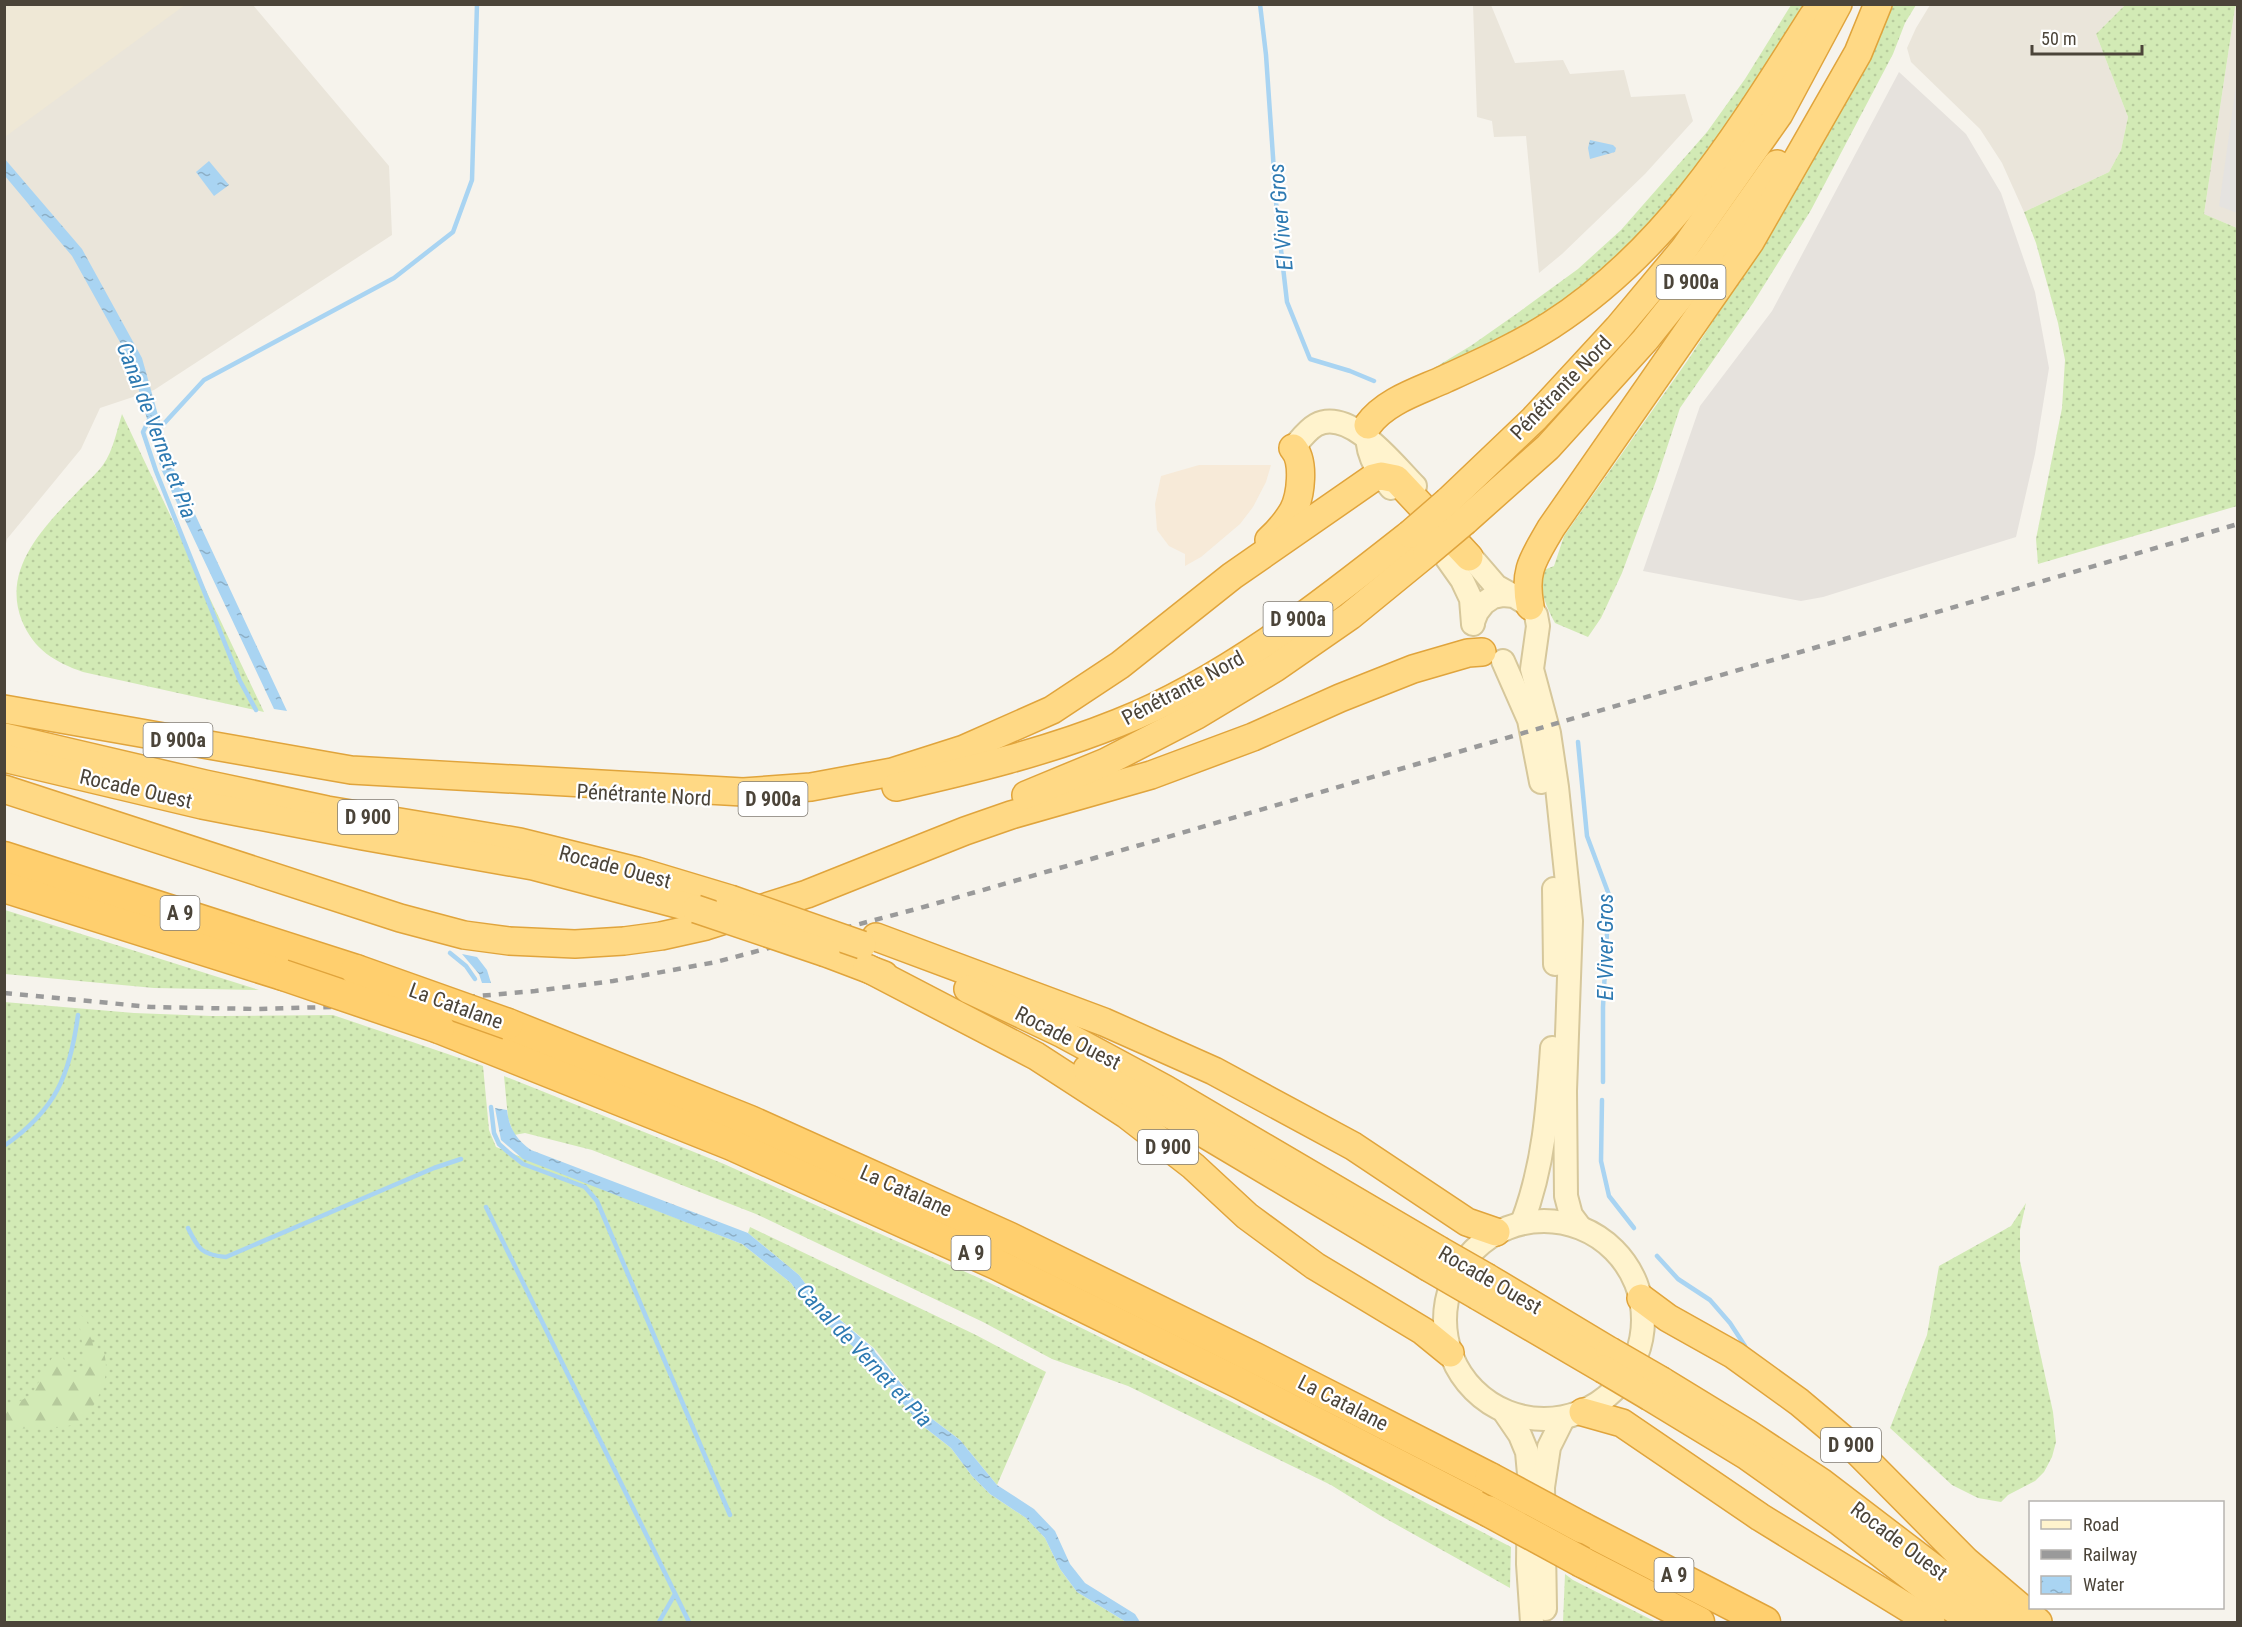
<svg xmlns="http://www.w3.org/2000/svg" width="2242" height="1627" viewBox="0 0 2242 1627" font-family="'Roboto Condensed',sans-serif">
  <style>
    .residential { fill: #eae5da }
    .commercial { fill: #f7ead8 }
    .industrial { fill: #e6e2dd }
    .education { fill: #efe8d6 }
    .grass { fill: url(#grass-dots) }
    .forest { fill: url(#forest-firs) }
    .parking { fill: #e5e3e0 }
    .water { fill: url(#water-ripples) }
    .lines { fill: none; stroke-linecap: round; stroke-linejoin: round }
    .stream { stroke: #a9d4f2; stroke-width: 4.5 }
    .secondary-casing { stroke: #d6c79b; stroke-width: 26 }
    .trunk-casing { stroke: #e0a43c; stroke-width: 30 }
    .motorway-casing { stroke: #e0a43c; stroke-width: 33 }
    .secondary { stroke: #fff3cd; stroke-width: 22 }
    .trunk { stroke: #ffd985; stroke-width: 27 }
    .motorway { stroke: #ffcf6e; stroke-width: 30 }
    .rail { stroke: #9a9a9a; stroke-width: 4.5; stroke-dasharray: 8 8; stroke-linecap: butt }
    .trunk-bridge-casing { stroke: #e0a43c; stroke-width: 30; stroke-linecap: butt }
    .motorway-bridge-casing { stroke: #e0a43c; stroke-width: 33; stroke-linecap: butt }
    .trunk-bridge { stroke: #ffd985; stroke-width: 27 }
    .motorway-bridge { stroke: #ffcf6e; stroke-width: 30 }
    .labels { text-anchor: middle; stroke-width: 4.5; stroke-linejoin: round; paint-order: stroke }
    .shield { fill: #fff; stroke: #817c74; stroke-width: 1.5 }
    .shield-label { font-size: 20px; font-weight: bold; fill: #4b4439 }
    .street-label { font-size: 21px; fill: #4b4439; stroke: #fff }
    .water-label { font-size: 22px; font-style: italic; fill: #2e7ab2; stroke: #fff }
  </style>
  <defs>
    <pattern id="grass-dots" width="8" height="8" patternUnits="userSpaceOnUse" patternTransform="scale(1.5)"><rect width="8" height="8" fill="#d2eab5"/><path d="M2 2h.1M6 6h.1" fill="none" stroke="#b6ca9c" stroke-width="1.8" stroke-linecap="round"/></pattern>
    <pattern id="forest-firs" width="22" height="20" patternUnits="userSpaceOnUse" patternTransform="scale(1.5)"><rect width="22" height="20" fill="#d2eab5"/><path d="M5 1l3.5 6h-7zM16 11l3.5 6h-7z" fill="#b6ca9c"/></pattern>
    <pattern id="water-ripples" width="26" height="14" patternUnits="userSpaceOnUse" patternTransform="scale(1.5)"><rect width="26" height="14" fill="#a9d4f2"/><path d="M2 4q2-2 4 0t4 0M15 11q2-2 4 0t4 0" fill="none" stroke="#8caec5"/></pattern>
  </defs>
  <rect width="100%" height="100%" fill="#f6f3ec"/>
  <g class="residential">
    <path d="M5 5H253L389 166 392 235 154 390 100 408 81 449 7 539 5 548Z"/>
    <path d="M1473 5H1491L1515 63 1563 60 1570 74 1624 70 1631 97 1685 94 1693 121 1645 174 1562 254 1539 273 1526 136 1494 137 1492 121 1477 117Z"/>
    <path d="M1930 5H2125L2096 34 2128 117 2121 150 2109 172 2024 212 2002 163 1980 129 1911 62 1907 48 1916 28Z"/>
    <path d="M2237 5V228L2204 214 2235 8Z"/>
  </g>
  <path class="commercial" d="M1199 465H1271L1266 482 1253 507 1240 524 1201 557 1185 566V554L1169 546 1157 530 1155 504 1161 476Z"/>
  <path class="industrial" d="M1899 72 1966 134 2001 193 2035 292 2049 368 2035 454 2016 537 1823 597 1801 601 1643 571 1700 406 1772 311Z"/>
  <path class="education" d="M5 4H185V5L5 137Z"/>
  <g class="grass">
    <path d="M1791 5H1807L1701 166 1607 270 1544 317 1406 385 1472 345 1519 312 1578 269 1621 230 1707 132 1745 79Z"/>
    <path d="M1893 5H1916L1905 23 1893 54 1811 210 1753 303 1680 408 1656 481 1622 573 1601 618 1588 637 1555 623C1546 606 1540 591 1539 572L1554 566 1564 536 1690 357 1764 241 1870 57Z"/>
    <path d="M2125 5H2237L2235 8 2204 214 2237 228V506L2038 564 2036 539 2062 408 2065 360 2058 323 2036 243 2024 212 2109 172 2121 150 2128 117 2096 34Z"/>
    <path d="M122 414 264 712 83 672C55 662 34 650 22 621 0 566 49 522 84 485 90 479 98 472 103 465 113 451 117 430 122 414Z"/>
    <path d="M4 910H5L259 990 154 988 5 974Z"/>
    <path d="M4 1002 134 1013 212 1016 333 1015 483 1066 489 1130 496 1147 742 1244 791 1283 809 1309 863 1355 919 1423 951 1448 972 1476 990 1494 1026 1518 1045 1538 1060 1569 1077 1592 1126 1622H5Z"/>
    <path d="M504 1076 724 1164 988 1282 1230 1401 1511 1547 1510 1588 1381 1516 1331 1485 1128 1386 1052 1359 983 1322 756 1214 592 1150 525 1133 514 1135 508 1118Z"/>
    <path d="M2026 1203 2020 1230V1261L2053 1412 2056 1442 2052 1457 2044 1472 2035 1481 2008 1495 2001 1502 1978 1498 1952 1485 1890 1428 1927 1335 1939 1266 2011 1226Z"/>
    <path d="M750 1227 976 1335 1046 1372 997 1485 960 1440 927 1415 874 1348 818 1301 799 1275 748 1233Z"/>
    <path d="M1565 1574 1573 1580 1656 1622H1563Z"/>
  </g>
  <path class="forest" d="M79 1314C91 1320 90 1336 94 1348L104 1352C108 1369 106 1381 98 1397 77 1443 44 1422 5 1431V1410L32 1394 53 1356 62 1355 69 1372H78L84 1368C85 1350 79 1332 79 1314Z"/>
  <path class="parking" d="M2237 78 2238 213H2237L2219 206Z"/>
  <g class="water">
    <path d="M1590 140 1613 145 1616 148 1615 152 1590 159 1588 148Z"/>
    <path d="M4 158 82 249 142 358 172 465 287 711 274 709 161 469 131 362 72 256 5 176Z"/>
    <path d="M209 161 229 185 214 196 196 172Z"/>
    <path d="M462 954 477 957 487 970 491 983H482L479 974Z"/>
    <path d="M495 1108 507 1110C509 1128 516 1139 531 1150L748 1233 799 1275 818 1301 874 1349 875 1352 927 1415 960 1440 997 1485 1034 1509 1055 1531 1070 1564 1085 1583 1135 1614 1140 1622H1126L1077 1592 1060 1569 1045 1538 1026 1518 990 1494 972 1476 951 1448 919 1423 863 1355 809 1309 791 1283 742 1244 523 1159 501 1140Z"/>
  </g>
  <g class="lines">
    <g class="stream">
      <path d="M1260 4 1266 55 1277 215 1287 302 1310 359 1350 371 1374 381"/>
      <path d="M150 418 143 432 156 471 240 681 256 710"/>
      <path d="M159 429 204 380 394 278 453 232 472 180 477 4"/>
      <path d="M1578 742 1587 836 1609 895 1603 1007V1082"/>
      <path d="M450 953 466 966 475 979"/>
      <path d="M1602 1100 1601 1161 1609 1196 1634 1228"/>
      <path d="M491 1107 494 1133 499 1144 508 1152 523 1164 585 1187 597 1201 730 1515"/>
      <path d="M4 1146C56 1110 70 1075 78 1015"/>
      <path d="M486 1207 689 1622"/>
      <path d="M188 1228C198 1249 202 1255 226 1257L434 1168 461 1159"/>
      <path d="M1657 1256 1678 1279 1710 1300 1730 1323 1745 1346"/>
      <path d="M659 1622 675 1594"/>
    </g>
    <g class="secondary-casing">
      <g id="secondary">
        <path d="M1368 425C1364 450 1375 469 1391 488"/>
        <path d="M1293 448C1300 440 1307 430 1316 425 1350 407 1394 465 1415 486"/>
        <path d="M1428 532 1462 580 1471 599 1473 624"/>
        <path d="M1459 543 1496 586 1514 596"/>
        <path d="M1473 622 1477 612 1484 603 1493 597 1503 595 1514 596 1530 606 1536 615 1538 626 1532 669 1549 733 1557 787 1571 921 1565 1091 1566 1196 1571 1215 1580 1227"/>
        <path d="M1503 661 1529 720 1541 782"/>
        <path d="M1554 889 1555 964"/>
        <circle cx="1544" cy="1320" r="99"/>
        <path d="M1522 1223C1544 1166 1548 1107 1552 1048"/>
        <path d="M1505 1413 1520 1435 1527 1452 1529 1474 1528 1564 1532 1622"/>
        <path d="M1545 1609 1543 1487 1549 1447 1563 1419"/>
      </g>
    </g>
    <g class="trunk-casing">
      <g id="trunk">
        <path d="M1368 425C1385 401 1419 391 1445 379 1480 363 1518 346 1551 325 1669 249 1739 132 1813 16"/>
        <path d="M1448 501 1534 419 1618 328 1684 249 1779 114 1838 4"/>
        <path d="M1465 521 1548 447 1645 340 1709 260 1777 164"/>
        <path d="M1269 540C1278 532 1287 521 1293 511 1301 496 1305 461 1293 448"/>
        <path d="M1530 606C1523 570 1534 558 1551 528L1750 242 1858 53 1878 4"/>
        <path d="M4 709 351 770 743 792 811 787 892 772 964 749 1052 710 1120 665 1232 576 1373 478 1381 476 1396 479 1469 557"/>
        <path d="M4 737 205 784 327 810 520 842 637 871 730 899"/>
        <path d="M4 758 202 805 363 836 533 866 696 909"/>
        <path d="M896 787C971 770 1046 752 1118 723 1226 680 1320 605 1410 534"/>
        <path d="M4 789 400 918 464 935 509 941 575 944 624 941 661 936 706 926 807 894 965 831 1011 815 1151 775 1253 737 1340 698 1413 669 1468 653 1482 652"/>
        <path d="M1026 795 1106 762 1197 715 1275 668 1350 616 1427 553"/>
        <path d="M876 937 1104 1022 1214 1071 1353 1146 1467 1222 1496 1232"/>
        <path d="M826 953 884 975"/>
        <path d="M867 968 1036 1056 1127 1115 1193 1166 1247 1216 1315 1266 1423 1331 1450 1353"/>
        <path d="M968 989 1063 1034 1165 1089 1439 1250"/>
        <path d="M1087 1069 1198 1130 1428 1267"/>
        <path d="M1488 1278 1610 1351"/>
        <path d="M1478 1296 1603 1369"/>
        <path d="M1641 1298 1668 1318 1734 1355 1799 1402 1855 1449 1966 1561 2038 1622"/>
        <path d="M1662 1381 1747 1433 1821 1482 1935 1569 2010 1622"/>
        <path d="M1650 1397 1747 1456 1840 1522 1945 1603 1973 1622"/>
        <path d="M1583 1412 1622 1423 1760 1517 1931 1622"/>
      </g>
    </g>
    <g class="motorway-casing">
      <g id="motorway">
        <path d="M4 857 356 970"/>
        <path d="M4 887 283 975"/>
        <path d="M508 1024 750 1121 1010 1238 1255 1358 1490 1478"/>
        <path d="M439 1028 732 1145 996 1264 1239 1383 1488 1511"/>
        <path d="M1583 1528 1765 1622"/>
        <path d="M1582 1562 1699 1622"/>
      </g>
    </g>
    <use href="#secondary" class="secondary"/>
    <use href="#trunk" class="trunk"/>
    <use href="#motorway" class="motorway"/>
    <path class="rail" d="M4 993 151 1007 258 1009 365 1006 535 991 613 981 716 962 920 908 1147 843 2238 524"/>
    <g class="trunk-bridge-casing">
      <g id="trunk-bridge">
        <path d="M1410 534 1448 501"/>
        <path d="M1427 553 1465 521"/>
        <path d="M730 899 862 945"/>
        <path d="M696 909 826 953"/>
        <path d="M1439 1250 1488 1278"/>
        <path d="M1428 1267 1478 1296"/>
        <path d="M1610 1351 1662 1381"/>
        <path d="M1603 1369 1650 1397"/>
      </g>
    </g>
    <g class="motorway-bridge-casing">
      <g id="motorway-bridge">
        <path d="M356 970 508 1024"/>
        <path d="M283 975 439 1028"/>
        <path d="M1490 1478 1583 1528"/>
        <path d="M1488 1511 1582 1562"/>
      </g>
    </g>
    <use href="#trunk-bridge" class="trunk-bridge"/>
    <use href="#motorway-bridge" class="motorway-bridge"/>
  </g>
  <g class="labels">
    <g class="shield">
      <rect x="1656.5" y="265" width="69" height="34" rx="4.5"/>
      <rect x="1263.5" y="602" width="69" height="34" rx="4.5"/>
      <rect x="143.5" y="723" width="69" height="34" rx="4.5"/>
      <rect x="738.5" y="782" width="69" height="34" rx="4.5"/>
      <rect x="338" y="800" width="60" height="34" rx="4.5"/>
      <rect x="160.5" y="896" width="39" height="34" rx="4.5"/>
      <rect x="1138" y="1130" width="60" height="34" rx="4.5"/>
      <rect x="951.5" y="1236" width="39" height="34" rx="4.5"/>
      <rect x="1821" y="1428" width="60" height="34" rx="4.5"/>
      <rect x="1654.5" y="1558" width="39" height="34" rx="4.5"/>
    </g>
    <g class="shield-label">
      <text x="1691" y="289">D 900a</text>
      <text x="1298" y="626">D 900a</text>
      <text x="178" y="747">D 900a</text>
      <text x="773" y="806">D 900a</text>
      <text x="368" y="824">D 900</text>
      <text x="180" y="920">A 9</text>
      <text x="1168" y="1154">D 900</text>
      <text x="971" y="1260">A 9</text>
      <text x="1851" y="1452">D 900</text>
      <text x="1674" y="1582">A 9</text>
    </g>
    <g class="street-label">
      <text transform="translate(1561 388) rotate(-46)" y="7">Pénétrante Nord</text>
      <text transform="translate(1183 688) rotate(-28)" y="7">Pénétrante Nord</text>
      <text transform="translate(136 789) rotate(13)" y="7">Rocade Ouest</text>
      <text transform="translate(644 795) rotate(3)" y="7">Pénétrante Nord</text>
      <text transform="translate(615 867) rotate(15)" y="7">Rocade Ouest</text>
      <text transform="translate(456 1006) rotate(20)" y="7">La Catalane</text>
      <text transform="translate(1068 1038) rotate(27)" y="7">Rocade Ouest</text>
      <text transform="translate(906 1191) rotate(24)" y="7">La Catalane</text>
      <text transform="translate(1490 1280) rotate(30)" y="7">Rocade Ouest</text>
      <text transform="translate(1343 1403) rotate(27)" y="7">La Catalane</text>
      <text transform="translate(1899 1541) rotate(37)" y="7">Rocade Ouest</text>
    </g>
    <g class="water-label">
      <text transform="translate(1280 217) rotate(-95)" y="8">El Viver Gros</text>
      <text transform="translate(157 430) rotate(69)" y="8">Canal de Vernet et Pia</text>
      <text transform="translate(1605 947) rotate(-90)" y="8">El Viver Gros</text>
      <text transform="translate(865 1355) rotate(47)" y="8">Canal de Vernet et Pia</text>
    </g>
  </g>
  <rect width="2242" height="1627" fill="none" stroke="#4b4439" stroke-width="12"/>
  <rect x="2029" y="1501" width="195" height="108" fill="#ffffff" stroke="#b7b4b0" stroke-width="1.5"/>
  <rect x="2041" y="1520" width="30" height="9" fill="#fff3cd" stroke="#b7b4b0" stroke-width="1.5"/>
  <text x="2083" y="1531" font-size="18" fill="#4b4439">Road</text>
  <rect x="2041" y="1550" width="30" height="9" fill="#9a9a9a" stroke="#b7b4b0" stroke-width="1.5"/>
  <text x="2083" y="1561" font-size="18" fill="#4b4439">Railway</text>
  <rect x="2041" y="1576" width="30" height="18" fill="url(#water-ripples)" stroke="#b7b4b0" stroke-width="1.5"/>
  <text x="2083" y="1591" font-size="18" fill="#4b4439">Water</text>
  <path d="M2032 45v9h110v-9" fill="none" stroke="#4b4439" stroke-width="3"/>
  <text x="2041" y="45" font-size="18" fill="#4b4439" stroke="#ffffff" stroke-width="4.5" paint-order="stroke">50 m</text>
</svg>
